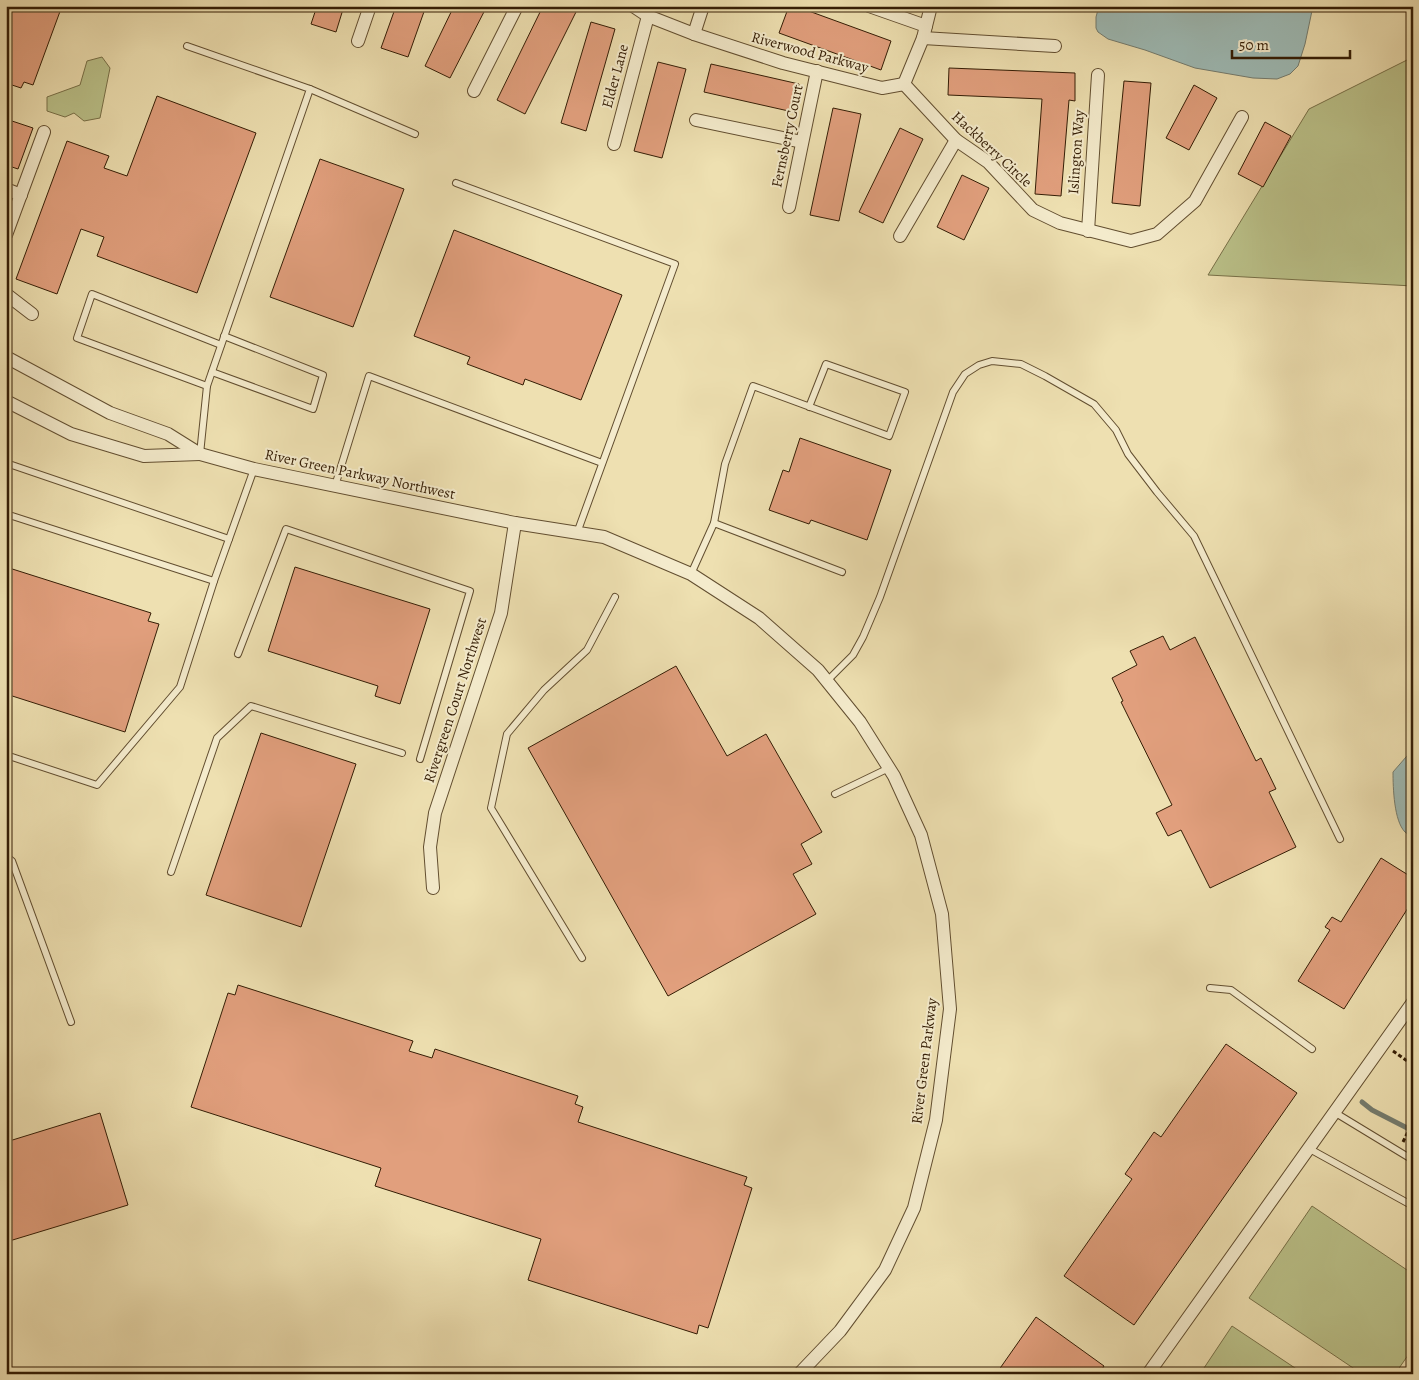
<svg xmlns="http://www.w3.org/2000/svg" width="1419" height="1380" viewBox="0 0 1419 1380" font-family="Alegreya,serif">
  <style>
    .green { fill: #bbc28a; stroke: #787048 }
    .water { fill: #9ebbb6; stroke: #747c6f }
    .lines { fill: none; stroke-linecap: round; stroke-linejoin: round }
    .stream { stroke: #747c6f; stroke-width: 5 }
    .building { fill: #e19f7d; stroke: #341d05 }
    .service-casing { stroke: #624e30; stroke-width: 8 }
    .minor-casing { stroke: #624e30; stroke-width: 14 }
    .path { stroke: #341d05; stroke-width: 3; stroke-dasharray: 4 2.5; stroke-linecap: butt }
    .service { stroke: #f4ebcc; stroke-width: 6 }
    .minor { stroke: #f4ebcc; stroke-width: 12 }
    .labels { text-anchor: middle; stroke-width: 4; stroke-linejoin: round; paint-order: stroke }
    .street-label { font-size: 15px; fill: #341d05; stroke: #f4ebcc }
  </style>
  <rect width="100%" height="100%" fill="#eee0b1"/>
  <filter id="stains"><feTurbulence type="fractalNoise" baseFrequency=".004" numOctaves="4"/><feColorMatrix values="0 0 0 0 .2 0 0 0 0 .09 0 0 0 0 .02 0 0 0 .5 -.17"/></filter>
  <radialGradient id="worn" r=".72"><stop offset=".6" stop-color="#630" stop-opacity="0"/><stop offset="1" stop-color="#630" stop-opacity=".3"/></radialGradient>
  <g class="green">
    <path d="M102 57 110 68 100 118 84 121 74 113 65 117 47 111V97L80 85 87 61Z"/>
    <path d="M1413 57V286L1208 275 1309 109Z"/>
    <path d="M1312 1206 1413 1274V1348L1395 1374H1362L1249 1298Z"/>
    <path d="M1232 1326 1304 1374H1200Z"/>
  </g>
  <g class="water">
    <path d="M1099 6H1313L1305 44 1298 66 1290 74 1277 79 1253 78 1195 68 1145 50 1108 39 1098 32 1096 28V17Z"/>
    <path d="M1413 749V836C1410 835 1407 834 1405 832 1394 821 1393 788 1393 772Z"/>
  </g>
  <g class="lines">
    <path class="stream" d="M1362 1102 1372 1110 1413 1131"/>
  </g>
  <g class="building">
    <path d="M6 6H62L33 85 24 82 21 88 6 83Z"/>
    <path d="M317 6H344L336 32 311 24Z"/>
    <path d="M396 6H426L408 57 381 48Z"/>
    <path d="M454 6H487L450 78 425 66Z"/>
    <path d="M543 6H579L525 114 497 100Z"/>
    <path d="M789 6H795L891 41 881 70 779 33Z"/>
    <path d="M591 22 615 29 586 131 561 123Z"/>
    <path d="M658 62 686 69 662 158 634 151Z"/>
    <path d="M711 64 799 84 793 112 704 92Z"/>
    <path d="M949 68 1075 73V101L1069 100 1061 196 1035 194 1042 99 948 95Z"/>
    <path d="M1124 81 1151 83 1140 206 1112 203Z"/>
    <path d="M1194 85 1217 98 1189 150 1166 138Z"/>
    <path d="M157 96 256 133 197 293 97 256 104 237 81 229 57 294 16 279 67 141 109 156 104 168 127 176Z"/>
    <path d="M833 108 861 114 839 221 810 215Z"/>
    <path d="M6 119 33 128 18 169 6 165Z"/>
    <path d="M1265 122 1291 136 1263 187 1238 174Z"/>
    <path d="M900 128 923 139 883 223 859 212Z"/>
    <path d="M320 159 404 189 353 327 270 297Z"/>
    <path d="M962 175 989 188 964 240 937 227Z"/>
    <path d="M454 230 622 295 581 400 525 379 523 385 467 364 470 357 414 336Z"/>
    <path d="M800 438 891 470 867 540 811 520 809 524 769 510 783 470 789 472Z"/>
    <path d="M6 567 151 613 148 621 159 624 125 732 6 694Z"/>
    <path d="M295 567 430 609 400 704 375 696 378 686 268 651Z"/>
    <path d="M1163 636 1170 650 1195 637 1256 761 1261 758 1276 789 1269 792 1296 847 1210 888 1181 830 1168 836 1156 813 1172 805 1121 702 1123 701 1112 678 1137 665 1130 651Z"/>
    <path d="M676 666 727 756 766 734 822 832 801 844 812 864 793 874 816 914 668 996 528 748Z"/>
    <path d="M261 733 356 764 301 927 206 895Z"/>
    <path d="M1381 858 1413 878V900L1344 1009 1298 981 1330 930 1325 927 1332 917 1341 922Z"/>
    <path d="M238 985 413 1041 409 1051 432 1058 435 1049 578 1096 575 1104 583 1107 578 1122 747 1177 744 1185 752 1188 708 1328 699 1325 697 1334 528 1280 541 1239 375 1186 381 1168 191 1107 228 993 235 995Z"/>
    <path d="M1226 1044 1297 1093 1134 1325 1064 1276 1132 1179 1125 1174 1154 1132 1161 1137Z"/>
    <path d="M100 1113 128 1205 6 1242V1142Z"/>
    <path d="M1036 1317 1104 1366 1099 1374H996Z"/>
  </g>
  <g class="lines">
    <g class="service-casing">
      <g id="service">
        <path d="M187 46 310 89 207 386 200 454"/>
        <path d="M310 89 415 134"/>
        <path d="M456 183 675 264 577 533"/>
        <path d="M212 372 313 409 323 375 224 336"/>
        <path d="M207 386 77 338 92 294 221 345"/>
        <path d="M6 463 229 539"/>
        <path d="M335 486 369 376 602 463"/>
        <path d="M6 514 214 581 254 469"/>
        <path d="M714 523 725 464 753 386 889 436 905 392 826 364 809 407"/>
        <path d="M691 574 714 523 842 572"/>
        <path d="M238 654 286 529 470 591 420 759"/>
        <path d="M827 681 853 655 863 637 880 597 953 392 965 374 979 365 992 361 1021 364 1045 376 1094 404 1116 430 1128 454 1157 492 1194 536 1340 839"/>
        <path d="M6 755 97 785 180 687 214 581"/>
        <path d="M835 794 889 768"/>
        <path d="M6 856 12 861 71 1022"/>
        <path d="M171 872 217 738 251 706 402 753"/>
        <path d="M582 958 491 808 507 734 544 690 587 650 615 597"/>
        <path d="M1210 988 1231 990 1312 1049"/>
        <path d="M1334 1112 1413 1160"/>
        <path d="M1308 1148 1413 1206"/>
      </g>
    </g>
    <g class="minor-casing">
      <g id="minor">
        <path d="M633 6 648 16 694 34 783 63 882 88 904 84"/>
        <path d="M869 6 926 26"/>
        <path d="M694 34 703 6"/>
        <path d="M923 38 1055 46"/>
        <path d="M358 41 370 6"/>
        <path d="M904 84 956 140 988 162 1033 210 1060 223 1131 241 1157 234 1195 201 1242 117"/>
        <path d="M904 84 923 38 931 6"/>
        <path d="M474 91 517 6"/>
        <path d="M696 120 802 142"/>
        <path d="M614 144 648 16"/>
        <path d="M6 189 21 195"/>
        <path d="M789 207 817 71"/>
        <path d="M1088 231 1098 75"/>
        <path d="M6 235 44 132"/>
        <path d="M900 236 956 140"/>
        <path d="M6 294 32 314"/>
        <path d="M6 357 110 413 168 434 200 454 254 469 515 523 604 537 691 574 759 618 818 670 860 722 894 776 921 835 942 914 950 1009 936 1120 914 1208 885 1270 840 1331 799 1374"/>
        <path d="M6 401 71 434 144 456 200 454"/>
        <path d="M433 888 430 847 435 813 501 613 515 523"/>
        <path d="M1148 1374 1413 1002"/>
      </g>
    </g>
    <g class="path">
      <path d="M1393 1051 1413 1065"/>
      <path d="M1403 1142 1413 1121"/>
    </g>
    <use href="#service" class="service"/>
    <use href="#minor" class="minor"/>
  </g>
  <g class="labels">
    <g class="street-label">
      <text transform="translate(810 52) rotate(15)" y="5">Riverwood Parkway</text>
      <text transform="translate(615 76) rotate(-75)" y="5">Elder Lane</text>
      <text transform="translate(787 136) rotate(-78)" y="5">Fernsberry Court</text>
      <text transform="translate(992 149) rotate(43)" y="5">Hackberry Circle</text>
      <text transform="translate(1076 152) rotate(-86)" y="5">Islington Way</text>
      <text transform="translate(360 474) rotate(12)" y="5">River Green Parkway Northwest</text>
      <text transform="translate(455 700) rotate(-72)" y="5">Rivergreen Court Northwest</text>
      <text transform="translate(924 1061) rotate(-83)" y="5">River Green Parkway</text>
    </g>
  </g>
  <rect width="1419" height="1380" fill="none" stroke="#eee0b1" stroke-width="25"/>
  <rect x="8" y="8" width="1404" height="1365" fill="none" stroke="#341d05" stroke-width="2.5"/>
  <rect x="12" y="12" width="1394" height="1355" fill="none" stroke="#341d05"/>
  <path d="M1232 50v8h118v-8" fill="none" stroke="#341d05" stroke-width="2.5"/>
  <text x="1239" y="50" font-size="15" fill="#341d05" stroke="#f4ebcc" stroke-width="4" paint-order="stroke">50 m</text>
  <rect width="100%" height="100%" filter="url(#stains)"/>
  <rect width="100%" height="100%" fill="url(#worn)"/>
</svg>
